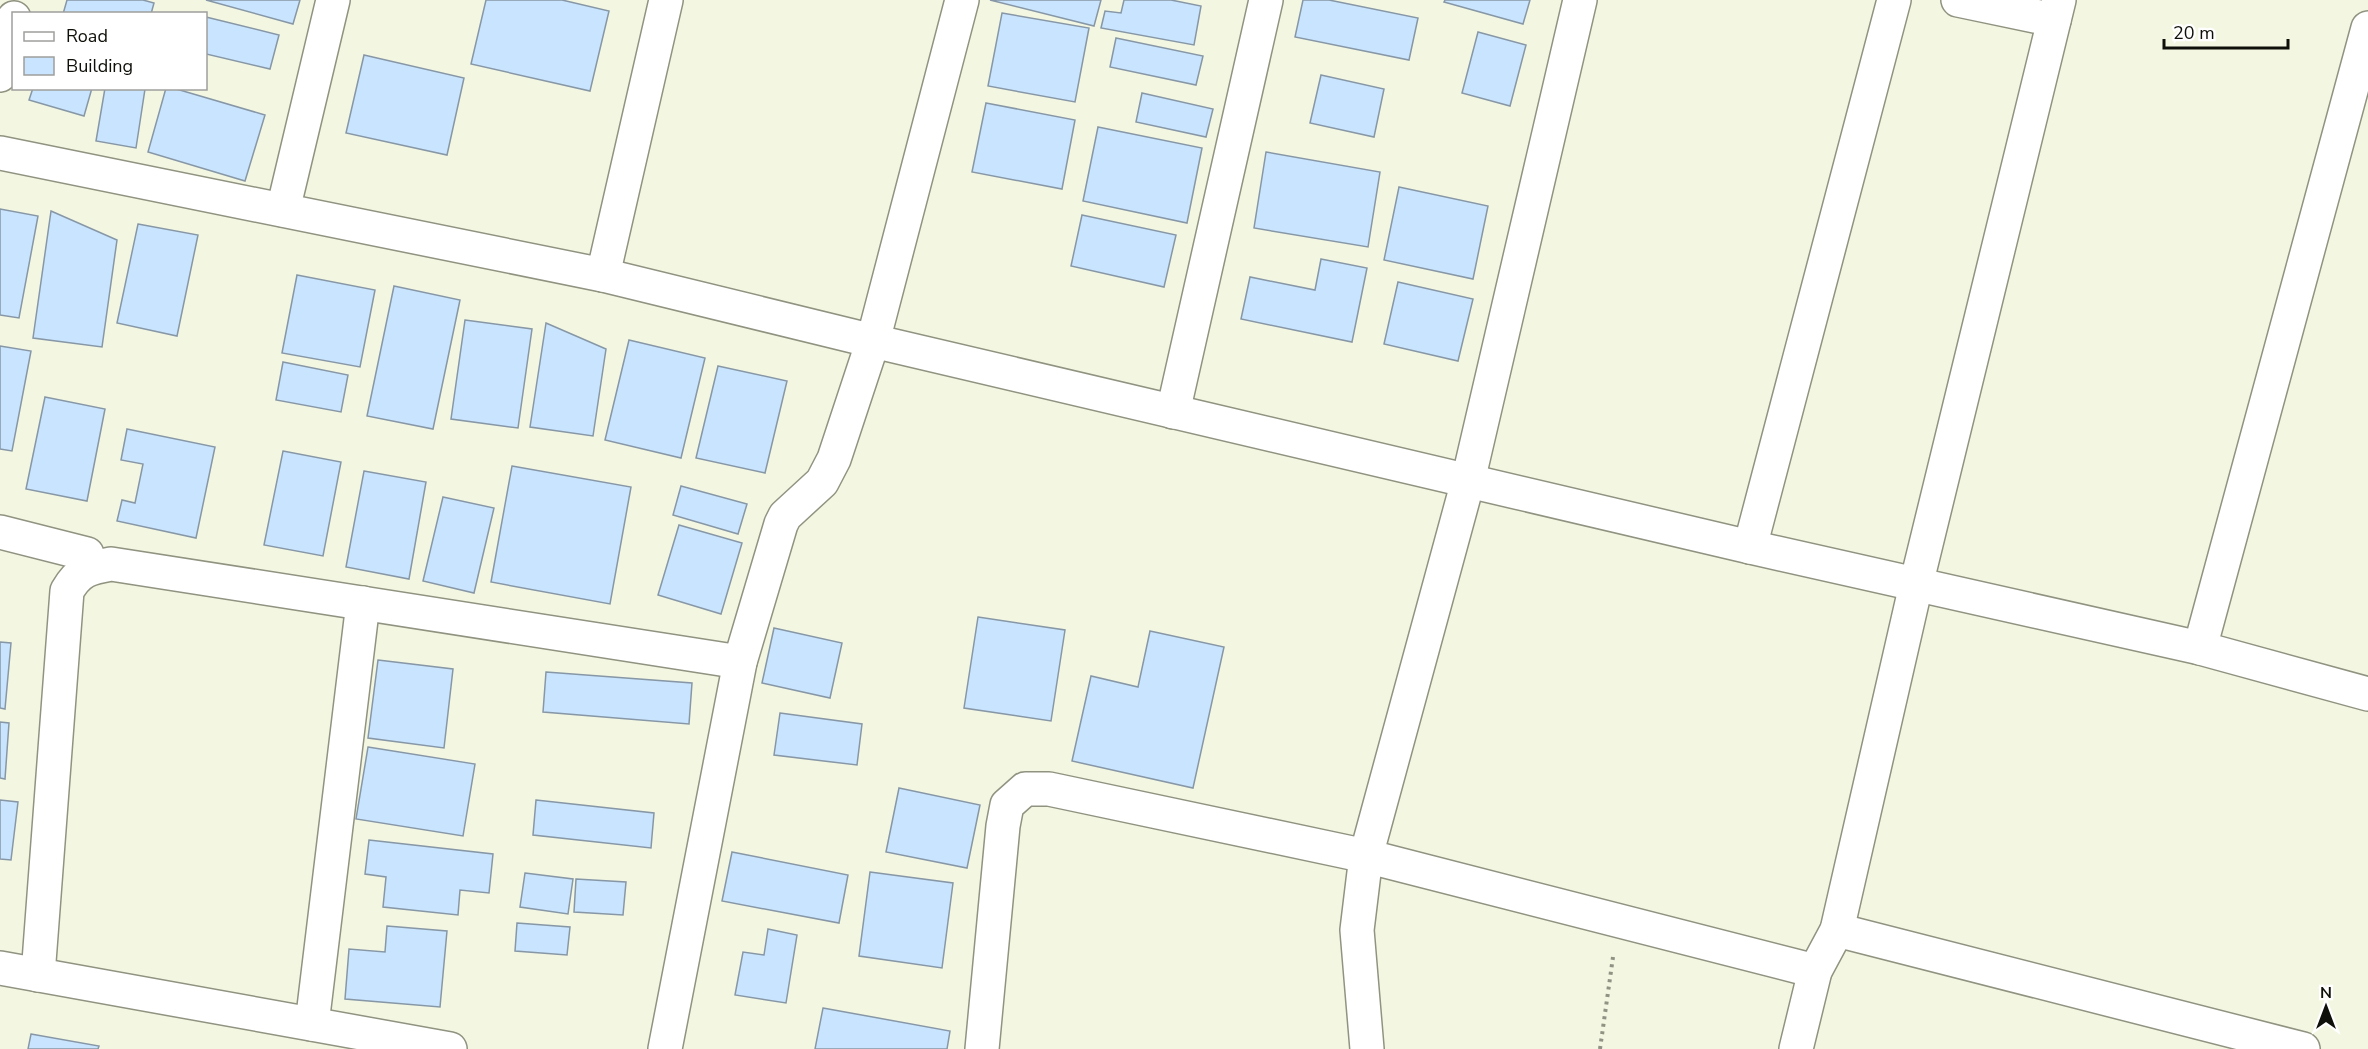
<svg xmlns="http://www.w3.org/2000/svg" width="2368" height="1049" viewBox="0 0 2368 1049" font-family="'Nunito Sans',sans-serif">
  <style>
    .building { fill: #c8e4fe; stroke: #8797a6; stroke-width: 1.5 }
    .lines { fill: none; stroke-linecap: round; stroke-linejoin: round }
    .street-casing { stroke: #909380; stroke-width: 36 }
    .path { stroke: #909284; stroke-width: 4; stroke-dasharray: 3 4.5; stroke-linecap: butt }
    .street { stroke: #fff; stroke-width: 33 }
  </style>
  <rect width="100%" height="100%" fill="#f3f7e2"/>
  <g class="building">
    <path d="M67 0H143L154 3 151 14H63Z"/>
    <path d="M206 0H300L293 24Z"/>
    <path d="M486 0H562L609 11 590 91 471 64Z"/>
    <path d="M990 0H1101L1094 26Z"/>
    <path d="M1124 0H1171L1201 6 1194 45 1101 28 1105 11 1121 13Z"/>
    <path d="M1303 0H1329L1418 18 1409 60 1295 37Z"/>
    <path d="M1445 0H1530L1523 24 1444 2Z"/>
    <path d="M1002 13 1089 28 1075 102 988 86Z"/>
    <path d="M206 17 279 35 270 69 206 54Z"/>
    <path d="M1478 32 1526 45 1510 106 1462 93Z"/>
    <path d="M1116 38 1203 56 1196 85 1110 67Z"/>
    <path d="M364 55 464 78 447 155 346 133Z"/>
    <path d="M1321 75 1384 89 1374 137 1310 123Z"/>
    <path d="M33 88H92L84 116 29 100Z"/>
    <path d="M105 88 145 89 136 148 96 141Z"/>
    <path d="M166 88H173L265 115 245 181 148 152Z"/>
    <path d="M1142 93 1213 109 1206 137 1136 122Z"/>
    <path d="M986 103 1075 120 1062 189 972 172Z"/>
    <path d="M1098 127 1202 148 1187 223 1083 201Z"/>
    <path d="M1266 152 1380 172 1368 247 1254 228Z"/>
    <path d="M1399 187 1488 206 1473 279 1384 260Z"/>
    <path d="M0 209 38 216 19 318 0 315Z"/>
    <path d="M51 211 117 240 102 347 33 338Z"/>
    <path d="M1082 215 1176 235 1164 287 1071 266Z"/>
    <path d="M138 224 198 235 177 336 117 323Z"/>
    <path d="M1321 259 1367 268 1352 342 1241 319 1250 277 1315 290Z"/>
    <path d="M297 275 375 290 360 367 282 353Z"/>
    <path d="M1398 282 1473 299 1458 361 1384 344Z"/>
    <path d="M394 286 460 300 433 429 367 416Z"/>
    <path d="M465 320 532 329 518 428 451 419Z"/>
    <path d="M546 323 606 349 593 436 530 427Z"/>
    <path d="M629 340 705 358 681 458 605 440Z"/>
    <path d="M0 346 31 351 12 451 0 449Z"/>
    <path d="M283 362 348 375 341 412 276 400Z"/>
    <path d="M718 366 787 381 765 473 696 458Z"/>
    <path d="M45 397 105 409 87 501 26 489Z"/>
    <path d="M127 429 215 447 196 538 117 521 122 500 135 503 143 464 121 460Z"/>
    <path d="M283 451 341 462 323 556 264 545Z"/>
    <path d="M512 466 631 487 610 604 491 582Z"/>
    <path d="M364 471 426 482 409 579 346 567Z"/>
    <path d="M681 486 747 504 738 534 673 515Z"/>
    <path d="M443 497 494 508 474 593 423 581Z"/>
    <path d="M679 525 742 543 721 614 658 595Z"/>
    <path d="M978 617 1065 630 1051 721 964 708Z"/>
    <path d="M774 628 842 643 830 698 762 683Z"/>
    <path d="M1150 631 1224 647 1193 788 1072 761 1091 676 1138 687Z"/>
    <path d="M0 642 11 643 5 709 0 708Z"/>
    <path d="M378 660 453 669 444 748 368 738Z"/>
    <path d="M546 672 692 683 689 724 543 712Z"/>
    <path d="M780 713 862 724 857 765 774 755Z"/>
    <path d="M0 722 9 723 5 779 0 778Z"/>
    <path d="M368 747 475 764 463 836 356 819Z"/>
    <path d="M899 788 980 805 967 868 886 852Z"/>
    <path d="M0 800 18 802 11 860 0 859Z"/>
    <path d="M536 800 654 813 651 848 533 835Z"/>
    <path d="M369 840 493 854 489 893 460 890 458 915 383 907 386 877 365 874Z"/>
    <path d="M732 852 848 875 839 923 722 901Z"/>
    <path d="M870 872 953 883 942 968 859 956Z"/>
    <path d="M525 873 573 879 568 914 520 907Z"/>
    <path d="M576 879 626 882 623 915 574 912Z"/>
    <path d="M517 923 570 927 567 955 515 951Z"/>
    <path d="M387 926 447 931 440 1007 345 999 349 949 385 952Z"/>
    <path d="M768 929 797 935 786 1003 735 995 743 952 764 955Z"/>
    <path d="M823 1008 950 1031 947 1049H815Z"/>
    <path d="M31 1034 99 1046 98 1049H28Z"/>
  </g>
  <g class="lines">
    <g class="street-casing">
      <g id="street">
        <path d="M962 0 873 341 1750 547 2200 648 2368 694"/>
        <path d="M1958 0 2054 20"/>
        <path d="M0 75 14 18"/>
        <path d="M0 153 603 275 666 0"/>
        <path d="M283 210 333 0"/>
        <path d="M603 275 873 341 834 459 822 482 785 516 781 524 740 662 665 1049"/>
        <path d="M1173 412 1266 0"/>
        <path d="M0 532 87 554"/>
        <path d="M1750 547 1894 0"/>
        <path d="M2200 648 2368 28"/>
        <path d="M1837 930 2303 1049"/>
        <path d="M0 968 450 1049"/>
        <path d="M38 975 67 591C79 570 89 568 111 564L740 662"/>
        <path d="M312 1024 363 603"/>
        <path d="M982 1049 1003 826 1007 805 1025 789H1049L1366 856 1815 971"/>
        <path d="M1367 1049 1357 930 1366 856 1468 481 1580 0"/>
        <path d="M1796 1049 1815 971 1837 930 1916 585 2059 0"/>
      </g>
    </g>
    <path class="path" d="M1600 1049 1613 957"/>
    <use href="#street" class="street"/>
  </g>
  <rect x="12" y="12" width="195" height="78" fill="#ffffff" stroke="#9f9f9c" stroke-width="1.5"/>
  <rect x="24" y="32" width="30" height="9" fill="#ffffff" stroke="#9f9f9c" stroke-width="1.5"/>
  <text x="66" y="42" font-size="18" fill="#0e0f08">Road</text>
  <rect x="24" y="57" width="30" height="18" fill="#c8e4fe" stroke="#9f9f9c" stroke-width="1.5"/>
  <text x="66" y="72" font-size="18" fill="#0e0f08">Building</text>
  <g transform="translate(2326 1007)" stroke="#ffffff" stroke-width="4.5" paint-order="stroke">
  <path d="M0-4.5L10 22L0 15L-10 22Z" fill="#0e0f08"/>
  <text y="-9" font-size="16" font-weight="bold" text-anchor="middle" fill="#0e0f08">N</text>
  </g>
  <path d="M2164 39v9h124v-9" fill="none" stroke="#0e0f08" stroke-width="3"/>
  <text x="2173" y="39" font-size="18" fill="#0e0f08" stroke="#ffffff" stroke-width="4.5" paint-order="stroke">20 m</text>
</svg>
